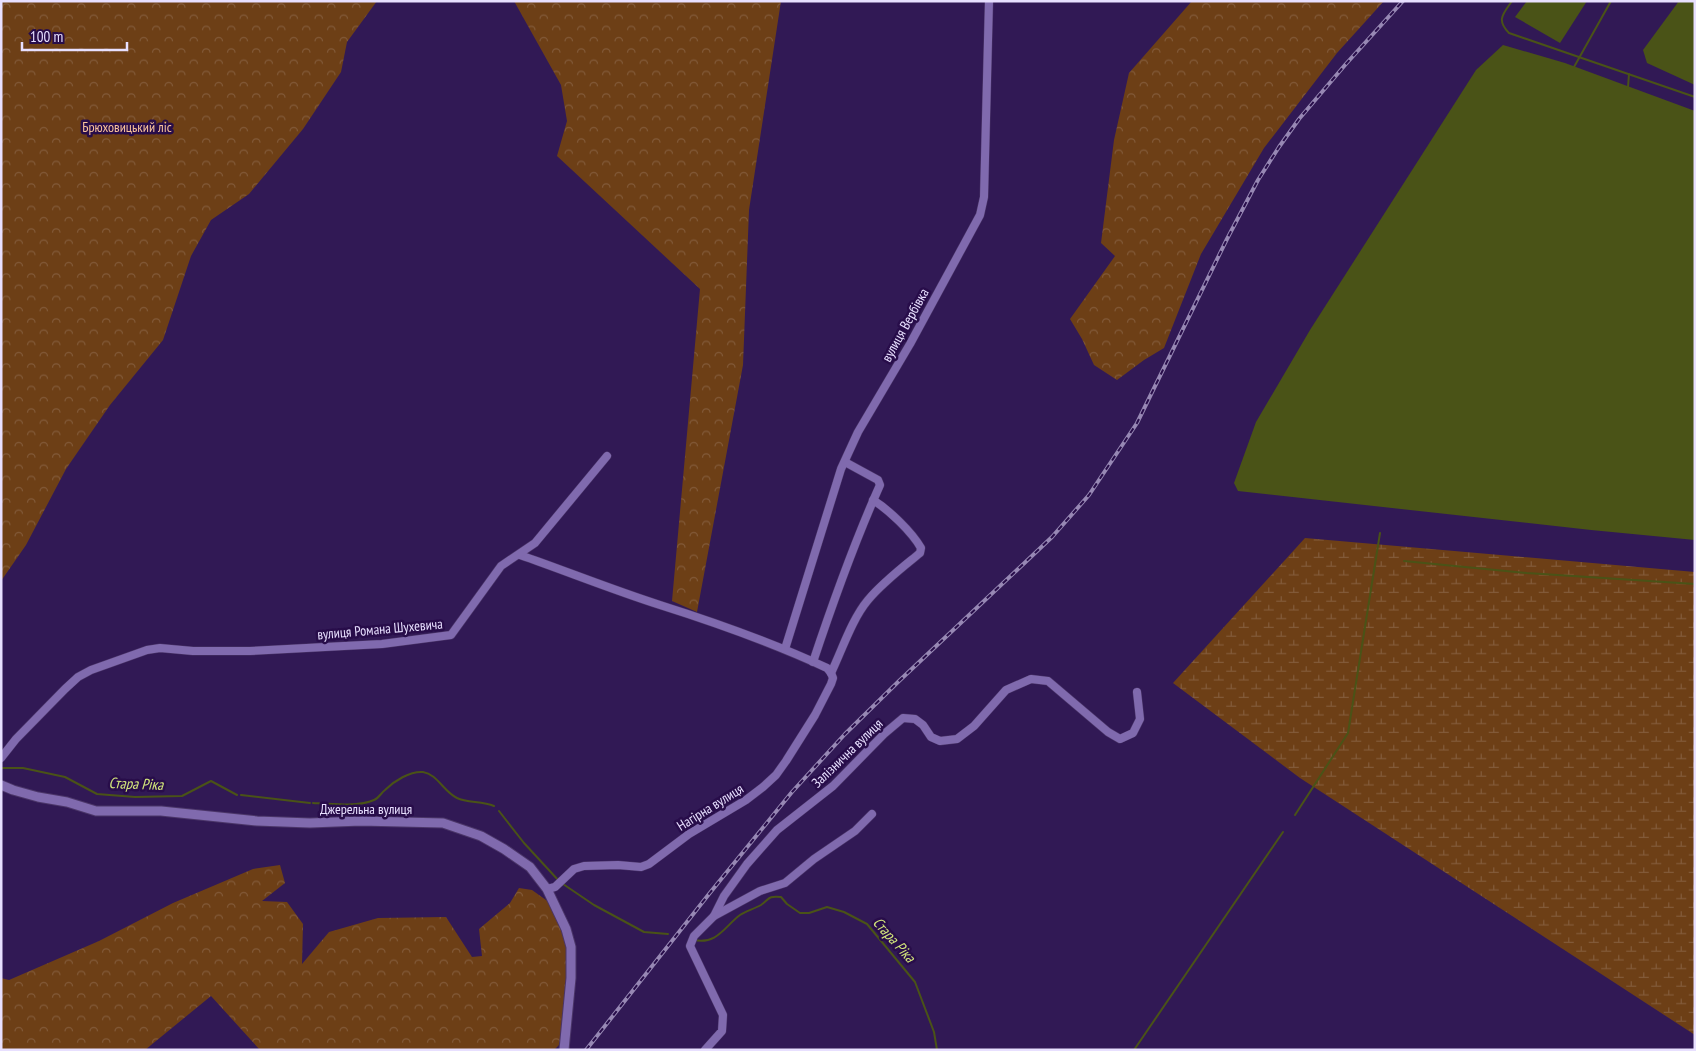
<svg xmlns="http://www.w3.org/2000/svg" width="1696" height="1051" viewBox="0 0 1696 1051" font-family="'PT Sans Narrow',sans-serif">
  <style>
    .forest { fill: url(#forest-crowns) }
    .wetland { fill: url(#wetland-marsh) }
    .water { fill: #4a5317 }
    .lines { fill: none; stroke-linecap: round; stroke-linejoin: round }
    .stream { stroke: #4a5317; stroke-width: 2 }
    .minor-casing { stroke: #4b3669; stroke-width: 9 }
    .tertiary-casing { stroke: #4b3669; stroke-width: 11 }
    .minor { stroke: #806aae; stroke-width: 8 }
    .tertiary { stroke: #806aae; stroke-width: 9 }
    .rail-casing { stroke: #9788b4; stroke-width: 4 }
    .rail { stroke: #280d4a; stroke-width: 2; stroke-dasharray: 5.5; stroke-linecap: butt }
    .labels { text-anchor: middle; stroke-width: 5; stroke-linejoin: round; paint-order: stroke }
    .park-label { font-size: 14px; fill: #f9c39c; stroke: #280d4a }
    .street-label { font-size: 14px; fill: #e8e0ff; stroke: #280d4a }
    .water-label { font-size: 15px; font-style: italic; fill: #d2e67b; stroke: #280d4a }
  </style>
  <defs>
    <pattern id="forest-crowns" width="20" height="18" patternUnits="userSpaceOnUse" patternTransform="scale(1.25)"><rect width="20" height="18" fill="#6d3f16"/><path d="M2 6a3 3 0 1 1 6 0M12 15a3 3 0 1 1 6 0" fill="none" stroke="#825a39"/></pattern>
    <pattern id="wetland-marsh" width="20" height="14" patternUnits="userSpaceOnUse" patternTransform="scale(1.25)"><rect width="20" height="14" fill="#6d3f16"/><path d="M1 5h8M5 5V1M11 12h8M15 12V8" fill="none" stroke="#825a39"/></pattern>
  </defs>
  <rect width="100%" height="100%" fill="#311955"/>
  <g class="forest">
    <path d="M1 1H377L347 42 341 72 303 129 249 194 211 220 191 256 163 340 110 405 66 469 26 545 1 581Z"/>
    <path d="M514 1H781L749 210 743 365 697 612 672 601 700 289 557 156 567 121 561 85Z"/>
    <path d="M1192 1H1384L1337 53 1264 148 1201 254 1164 348 1144 360 1117 380 1094 365 1082 339 1070 319 1115 256 1101 243 1114 140 1129 73Z"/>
    <path d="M280 865 285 883 262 901 287 902 303 924 302 964 329 932 378 918 446 917 472 957 482 956 479 929 510 903 519 888 532 890 553 905 570 946 566 1019 559 1045 554 1050H260L211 996 145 1050H1V978L9 980 99 941 173 903 253 869Z"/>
  </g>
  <path class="wetland" d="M1305 538 1695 572V1035L1300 778 1173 683Z"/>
  <g class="water">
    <path d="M1527 1H1587L1560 43 1515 17Z"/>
    <path d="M1679 1H1695V85L1647 63 1643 50Z"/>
    <path d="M1503 45 1565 63 1695 111V540L1591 530 1238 491 1234 483 1256 422 1310 330 1476 70Z"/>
  </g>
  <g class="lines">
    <g class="stream">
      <path d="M1512 1C1503 14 1496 20 1509 33L1695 97"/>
      <path d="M1574 67 1611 1"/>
      <path d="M1628 87 1629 74"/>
      <path d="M1404 561 1527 573 1695 584"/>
      <path d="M1 768H23L65 777 97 794 135 797 182 796 211 781 237 795"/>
      <path d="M241 795 310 803"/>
      <path d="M313 803C329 804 360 807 374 800 379 798 381 793 385 790 394 781 410 771 423 772 437 774 444 792 457 798 467 803 482 801 494 806"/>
      <path d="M499 811 524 843 559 881"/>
      <path d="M1295 815 1348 733 1380 533"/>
      <path d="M563 884 594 905 644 932 668 934"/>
      <path d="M694 940C717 945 725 926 740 915 746 911 754 909 761 905 770 898 768 896 781 897L787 904 800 913H809L827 907 844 912 867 924 915 982 934 1032 937 1050"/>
      <path d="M1134 1050 1283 832"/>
    </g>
    <g class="minor-casing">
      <g id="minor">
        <path d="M520 555C566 571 613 590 660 605 717 623 773 643 827 668L831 673"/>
        <path d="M785 649 841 469 858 432 910 344 980 215 984 197 989 1"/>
        <path d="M813 662C833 602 854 543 880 485L878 480 845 462"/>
        <path d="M831 673C842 650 852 619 868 600 883 582 903 567 920 553L921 548C912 532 889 510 873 500"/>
        <path d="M1 758 16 739 65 689 78 677 91 670 147 650 160 648 193 651H250L382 644 451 635 501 566 535 543 607 456"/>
        <path d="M547 889 555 887 574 869 584 866 618 865 641 867 649 864 689 834 746 800 763 787 776 775 786 761 815 715 831 684 833 678 831 673"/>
        <path d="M714 916 760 891 785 883 814 859 855 831 872 814"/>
        <path d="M705 1050 722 1031 723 1015 690 946 694 936 714 916 724 896 747 864 777 830 833 786 884 734 903 718 915 719 923 725 931 737 940 741 957 739 974 726 1006 690 1031 679 1048 681 1108 732 1120 739 1133 733 1140 719 1137 692"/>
      </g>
    </g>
    <g class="tertiary-casing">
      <path id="tertiary" d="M1 785 13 790 38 797 67 802 96 811H161L257 821 310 823 361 821 443 823 481 836 504 849 530 867 547 889 566 929 571 947V978L564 1050"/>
    </g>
    <use href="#minor" class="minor"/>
    <use href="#tertiary" class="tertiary"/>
    <g class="rail-casing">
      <path id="rail" d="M586 1050 709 894 792 792 845 734 899 681 1052 537 1089 495 1137 423 1227 239 1258 180 1279 147 1299 119 1345 65 1403 1"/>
    </g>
    <use href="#rail" class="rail"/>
  </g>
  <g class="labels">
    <g class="park-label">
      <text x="127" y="132">Брюховицький ліс</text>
    </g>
    <g class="street-label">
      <text transform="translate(905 325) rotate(-61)" y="5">вулиця Вербівка</text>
      <text transform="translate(380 629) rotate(-5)" y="5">вулиця Романа Шухевича</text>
      <text transform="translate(847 753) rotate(-44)" y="5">Залізнична вулиця</text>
      <text transform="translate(710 807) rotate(-32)" y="5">Нагірна вулиця</text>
      <text x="366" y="814">Джерельна вулиця</text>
    </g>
    <g class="water-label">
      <text transform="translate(136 784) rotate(2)" y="5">Стара Ріка</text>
      <text transform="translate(894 940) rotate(48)" y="5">Стара Ріка</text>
    </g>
  </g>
  <rect width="1696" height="1051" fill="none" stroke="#e8e0ff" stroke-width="5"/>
  <path d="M22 42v8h105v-8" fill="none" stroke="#e8e0ff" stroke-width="2.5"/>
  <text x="30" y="42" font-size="15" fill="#e8e0ff" stroke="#280d4a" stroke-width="4" paint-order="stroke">100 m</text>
</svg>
